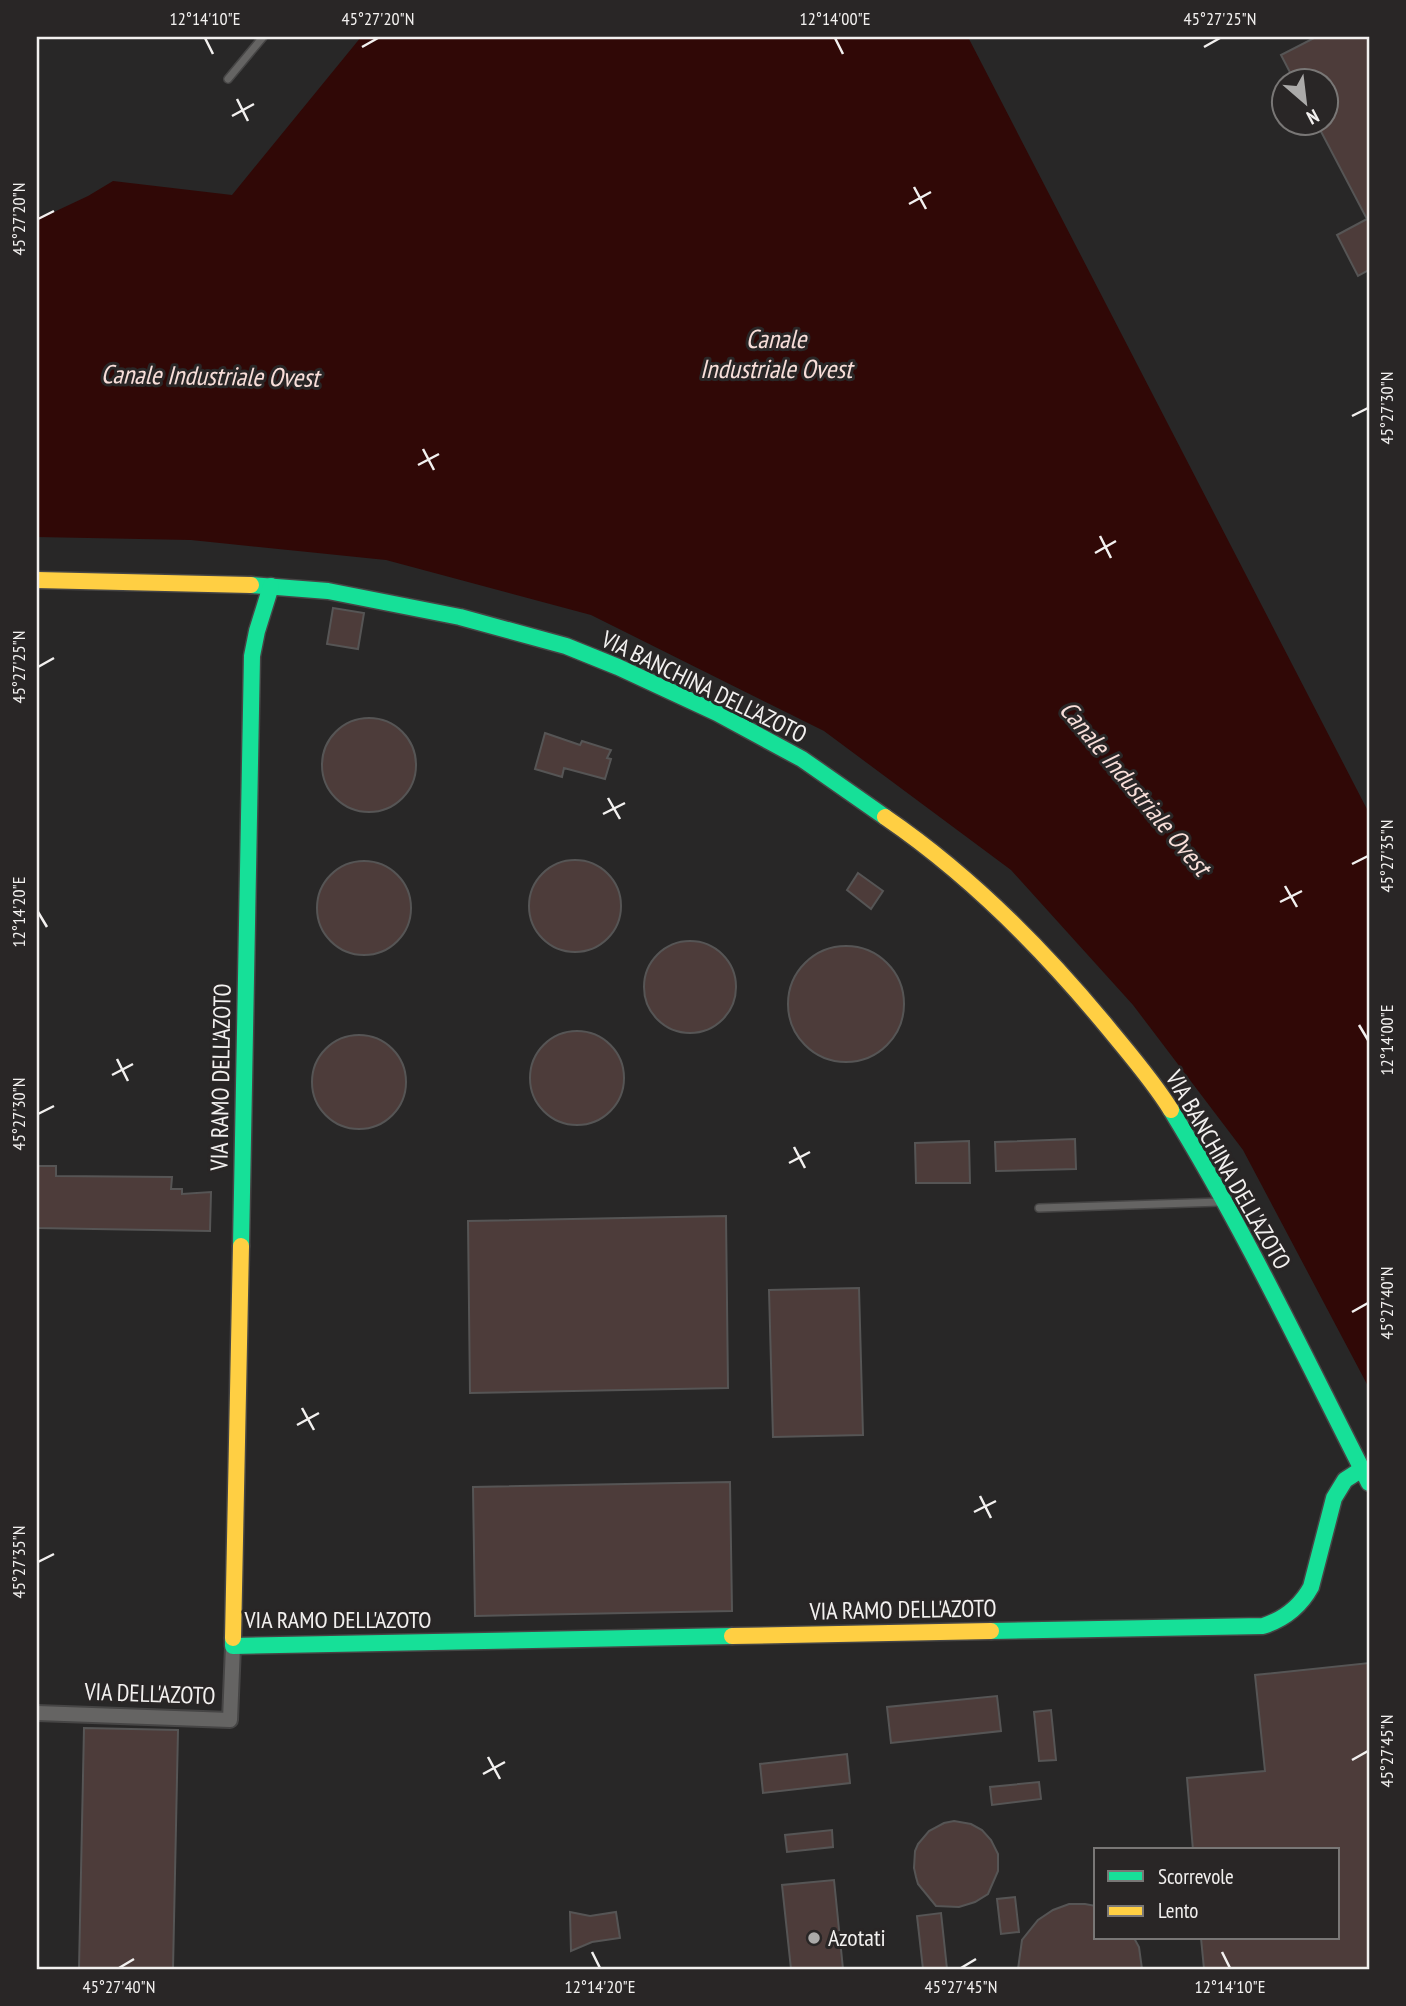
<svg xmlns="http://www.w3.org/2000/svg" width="1406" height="2006" viewBox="0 0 1406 2006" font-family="'PT Sans Narrow',sans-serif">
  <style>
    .water { fill: #300806 }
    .building { fill: #4d3c3a; stroke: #565555; stroke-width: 2 }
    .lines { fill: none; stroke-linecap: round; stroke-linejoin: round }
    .lane-casing { stroke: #464545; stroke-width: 10 }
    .street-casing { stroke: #464545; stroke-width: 18 }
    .fast-casing { stroke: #464545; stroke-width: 19 }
    .slow-casing { stroke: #464545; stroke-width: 19 }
    .lane { stroke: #656463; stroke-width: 7 }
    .street { stroke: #656463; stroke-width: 14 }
    .fast { stroke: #16e098; stroke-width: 16 }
    .slow { stroke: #ffcf43; stroke-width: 16 }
    .ticks { fill: none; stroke: #f2f0ef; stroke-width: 2.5 }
    .poi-dot { fill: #abaaa9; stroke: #292626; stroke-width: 2.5 }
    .labels { text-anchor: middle; stroke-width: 6; stroke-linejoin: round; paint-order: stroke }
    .street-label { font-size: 24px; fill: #f2f0ef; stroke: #292626 }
    .poi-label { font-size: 24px; fill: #f2f0ef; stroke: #292626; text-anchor: start }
    .water-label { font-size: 26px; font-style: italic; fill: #f8ded9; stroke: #292626 }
    .neatline { fill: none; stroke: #f2f0ef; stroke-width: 2.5 }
    .ticks-label { font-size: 18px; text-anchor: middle; fill: #f2f0ef }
  </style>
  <rect width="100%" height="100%" fill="#282727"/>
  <path class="water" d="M361 37H968L1369 813V1388L1243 1150 1133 1005 1011 870 824 731 591 615 386 560 191 540 37 537V217L54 212 88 196 113 181 232 195Z"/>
  <g class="building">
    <path d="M1316 37H1369V270L1358 276 1337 235 1367 219 1316 122H1326V80H1294L1281 55Z"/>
    <path d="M333 608 364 613 358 649 327 644Z"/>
    <circle cx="369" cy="765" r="47"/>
    <path d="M545 733 580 745 582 741 611 750 607 758 611 759 605 779 564 768 562 777 535 769Z"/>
    <circle cx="575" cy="906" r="46"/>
    <circle cx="364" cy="908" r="47"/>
    <path d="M858 873 883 891 871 909 847 890Z"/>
    <circle cx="690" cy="987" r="46"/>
    <circle cx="846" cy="1004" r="58"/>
    <circle cx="577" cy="1078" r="47"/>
    <circle cx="359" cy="1082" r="47"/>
    <path d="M1075 1139 1076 1169 996 1171 995 1142Z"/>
    <path d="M969 1141 970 1183H916L915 1143Z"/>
    <path d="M37 1166H56V1176L172 1177 171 1189H182V1194L211 1192 210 1231 37 1228Z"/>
    <path d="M726 1216 728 1388 470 1393 468 1221Z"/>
    <path d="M859 1288 863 1435 773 1437 769 1290Z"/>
    <path d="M730 1482 732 1611 475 1616 473 1487Z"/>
    <path d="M1369 1663V1969H1204L1201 1938H1338V1850H1193L1187 1778 1265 1771 1255 1675Z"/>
    <path d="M997 1696 1001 1731 891 1743 887 1707Z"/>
    <path d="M1051 1710 1056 1760 1039 1761 1034 1712Z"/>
    <path d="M84 1728 178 1730 173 1969H79Z"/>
    <path d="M847 1754 850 1783 763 1793 760 1764Z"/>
    <path d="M1039 1782 1041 1799 992 1805 990 1787Z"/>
    <path d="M954 1821 971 1824 982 1830 991 1840 998 1854V1871L988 1894 975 1902 959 1907 936 1906 918 1884 916 1877 914 1868 915 1851 918 1844 929 1831 944 1823Z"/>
    <path d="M832 1830 833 1847 787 1852 785 1835Z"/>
    <path d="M834 1880 843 1969H791L782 1885Z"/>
    <path d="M1015 1897 1019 1932 1001 1934 997 1899Z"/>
    <path d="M1069 1904H1085L1096 1906V1938H1134L1139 1947 1142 1969H1018L1022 1940 1038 1920 1053 1910Z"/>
    <path d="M570 1912 590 1916 616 1912 620 1938 592 1942 571 1951Z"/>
    <path d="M941 1913 947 1969H923L917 1916Z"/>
  </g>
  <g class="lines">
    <g class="lane-casing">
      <g id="lane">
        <path d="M228 79 263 37"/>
        <path d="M1039 1208 1220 1202"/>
      </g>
    </g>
    <g class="street-casing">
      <path id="street" d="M37 1713 230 1720 233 1646"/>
    </g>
    <g class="fast-casing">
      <g id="fast">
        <path d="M251 585 328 591 460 617 566 646 618 667 717 713 802 759 885 817"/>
        <path d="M1171 1110C1245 1230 1305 1358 1369 1483"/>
        <path d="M241 1246 252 656 257 631 271 586"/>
        <path d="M991 1631 1263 1626C1285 1619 1300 1607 1311 1587L1334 1498 1345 1480 1362 1469"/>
        <path d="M233 1638V1646L732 1636"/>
      </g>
    </g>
    <g class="slow-casing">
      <g id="slow">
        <path d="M37 580 251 585"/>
        <path d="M885 817C970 875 1044 950 1109 1029 1131 1056 1153 1081 1171 1110"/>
        <path d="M732 1636 991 1631"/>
        <path d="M233 1638 241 1246"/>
      </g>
    </g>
    <use href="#lane" class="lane"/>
    <use href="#street" class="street"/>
    <use href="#fast" class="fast"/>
    <use href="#slow" class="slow"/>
  </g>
  <path class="ticks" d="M205 38 213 54M835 38 843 54M362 47 378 38M1204 47 1220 38M237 99 248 121M232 116 254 104M914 187 926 209M909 204 931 192M38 219 54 211M1352 416 1368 408M423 449 434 470M418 465 439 454M1100 536 1111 558M1095 553 1116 541M38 667 54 658M608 798 620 819M603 814 625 803M1352 864 1368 856M1285 886 1297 907M1280 902 1302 891M38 912 47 927M1359 1025 1368 1040M117 1059 128 1081M112 1075 133 1064M38 1114 54 1106M794 1147 805 1168M789 1163 810 1152M1352 1312 1368 1303M302 1408 314 1430M297 1425 319 1413M980 1496 991 1518M974 1512 996 1501M38 1562 54 1554M488 1757 500 1779M1352 1760 1368 1751M483 1774 505 1762M592 1952 600 1968M1222 1952 1230 1968M119 1968 134 1959M961 1968 976 1959"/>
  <circle class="poi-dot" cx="814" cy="1938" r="7"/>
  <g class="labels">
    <g class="street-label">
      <text transform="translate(704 687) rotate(26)" y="8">VIA BANCHINA DELL'AZOTO</text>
      <text transform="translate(221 1077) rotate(-89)" y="8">VIA RAMO DELL'AZOTO</text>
      <text transform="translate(1228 1170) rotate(60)" y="8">VIA BANCHINA DELL'AZOTO</text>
      <text transform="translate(903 1610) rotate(-1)" y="8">VIA RAMO DELL'AZOTO</text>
      <text x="338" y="1628">VIA RAMO DELL'AZOTO</text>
      <text transform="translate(150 1694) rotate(2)" y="8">VIA DELL'AZOTO</text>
    </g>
    <g class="poi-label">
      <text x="828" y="1946">Azotati</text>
    </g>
    <g class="water-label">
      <text x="776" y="348">Canale<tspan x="776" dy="30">Industriale Ovest</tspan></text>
      <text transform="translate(210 376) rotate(1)" y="9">Canale Industriale Ovest</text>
      <text transform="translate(1135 788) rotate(50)" y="9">Canale Industriale Ovest</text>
    </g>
  </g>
  <rect width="1406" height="2006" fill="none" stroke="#292626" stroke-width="77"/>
  <rect x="1094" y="1848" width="245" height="91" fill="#292626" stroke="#797776" stroke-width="2"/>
  <rect x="1108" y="1871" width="35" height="10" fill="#16e098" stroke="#797776" stroke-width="2"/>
  <text x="1158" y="1884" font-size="21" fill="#f2f0ef">Scorrevole</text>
  <rect x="1108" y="1906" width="35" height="10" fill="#ffcf43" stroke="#797776" stroke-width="2"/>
  <text x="1158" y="1918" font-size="21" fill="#f2f0ef">Lento</text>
  <g transform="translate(1305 102) rotate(152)"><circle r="33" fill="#292626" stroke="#797776" stroke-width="2"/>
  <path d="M0-5L12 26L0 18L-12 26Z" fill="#abaaa9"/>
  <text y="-10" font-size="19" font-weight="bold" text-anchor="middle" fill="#f2f0ef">N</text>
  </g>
  <rect x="38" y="38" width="1330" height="1930" class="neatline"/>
  <g class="ticks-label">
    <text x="205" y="25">12°14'10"E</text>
    <text x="378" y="25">45°27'20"N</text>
    <text x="835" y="25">12°14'00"E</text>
    <text x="1220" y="25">45°27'25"N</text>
    <text transform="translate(19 219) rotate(-90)" y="6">45°27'20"N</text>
    <text transform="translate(1387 408) rotate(-90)" y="6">45°27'30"N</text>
    <text transform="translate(19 667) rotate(-90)" y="6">45°27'25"N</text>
    <text transform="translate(1387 856) rotate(-90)" y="6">45°27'35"N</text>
    <text transform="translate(19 912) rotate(-90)" y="6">12°14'20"E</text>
    <text transform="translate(1387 1040) rotate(-90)" y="6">12°14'00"E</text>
    <text transform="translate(19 1114) rotate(-90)" y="6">45°27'30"N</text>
    <text transform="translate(1387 1303) rotate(-90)" y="6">45°27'40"N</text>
    <text transform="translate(19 1562) rotate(-90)" y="6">45°27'35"N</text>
    <text transform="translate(1387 1751) rotate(-90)" y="6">45°27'45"N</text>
    <text x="119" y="1993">45°27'40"N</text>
    <text x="600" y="1993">12°14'20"E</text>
    <text x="961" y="1993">45°27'45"N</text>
    <text x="1230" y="1993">12°14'10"E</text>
  </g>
</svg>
